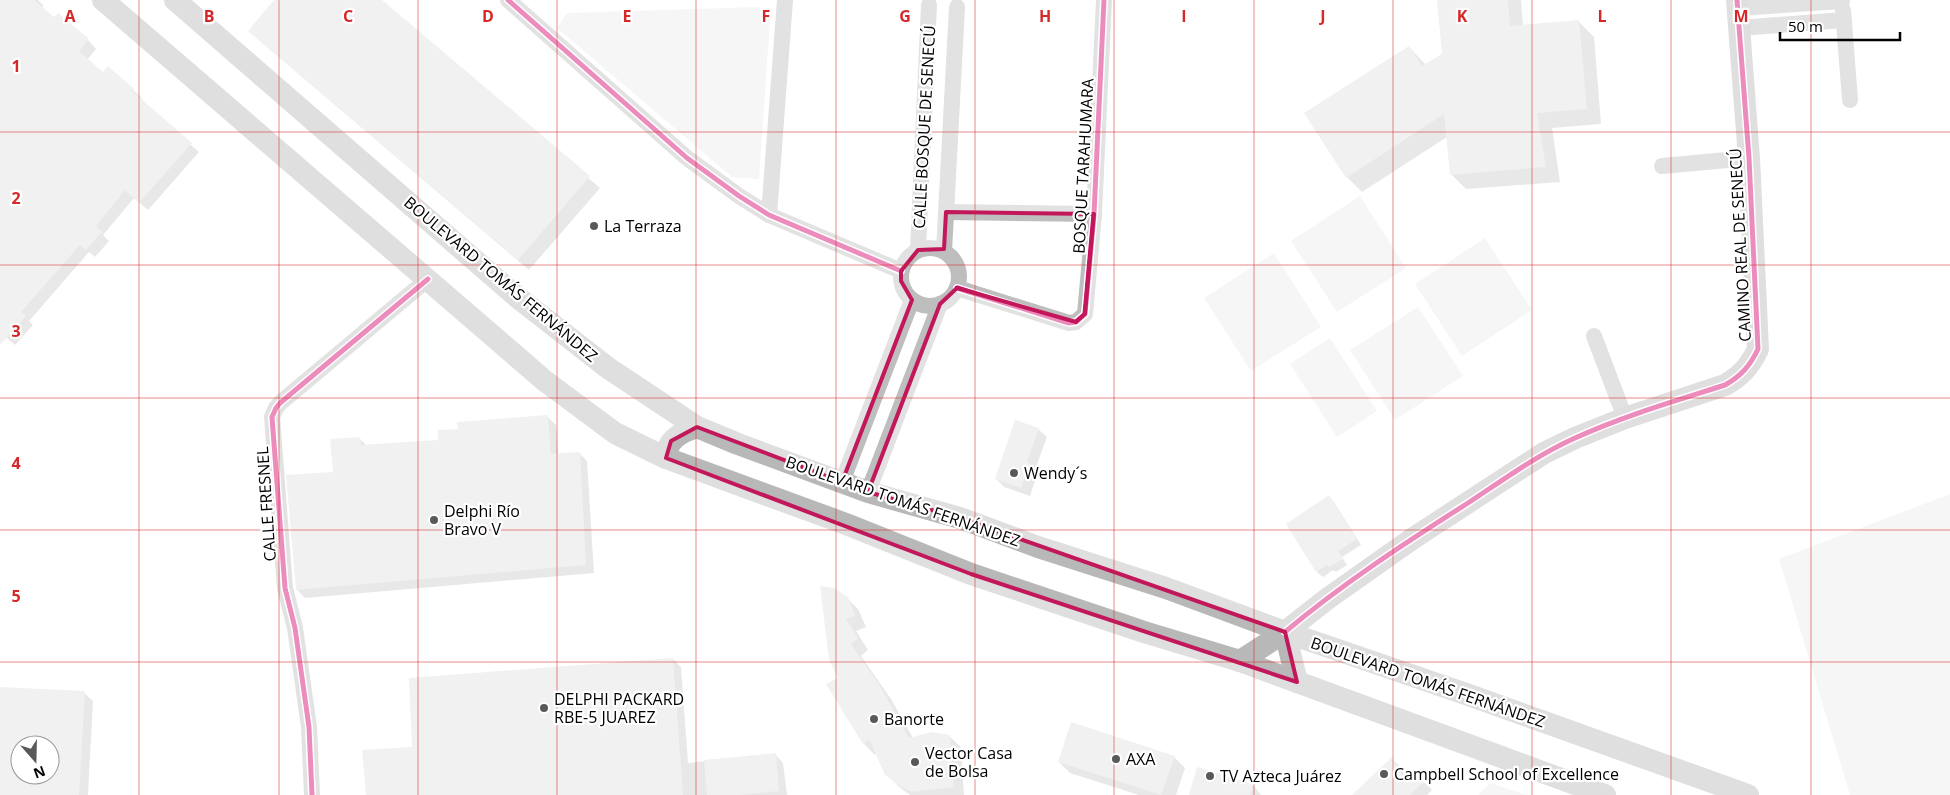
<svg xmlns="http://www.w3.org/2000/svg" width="1950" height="795" viewBox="0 0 1950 795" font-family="'Open Sans',sans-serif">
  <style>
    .green { fill: #ececec }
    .shadow { fill: #0003; fill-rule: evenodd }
    .building { fill: #dfdfdf; fill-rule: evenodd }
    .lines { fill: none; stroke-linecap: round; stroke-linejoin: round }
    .street { stroke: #bebebe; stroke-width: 16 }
    .secondary { stroke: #b8b8b8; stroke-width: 22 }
    .cycleway-casing { stroke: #fff; stroke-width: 8 }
    .cycleway { stroke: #d6006c; stroke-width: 5 }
    .marked { fill: none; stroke: #c2185b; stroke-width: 4; stroke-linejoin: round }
    .grid { fill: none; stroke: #d62828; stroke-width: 1; stroke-opacity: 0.55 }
    .poi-dot { fill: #595959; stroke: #fff; stroke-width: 2 }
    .labels { text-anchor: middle; stroke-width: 4.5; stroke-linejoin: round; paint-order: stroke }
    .street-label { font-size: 16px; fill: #000; stroke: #fff }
    .poi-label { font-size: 16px; fill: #000; stroke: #fff; text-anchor: start }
    .grid-label { font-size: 16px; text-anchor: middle; font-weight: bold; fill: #d62828; stroke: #fff; stroke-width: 4.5; stroke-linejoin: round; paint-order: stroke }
  </style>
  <rect width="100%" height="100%" fill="#fff"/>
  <g class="green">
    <path d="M758 7 770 20 759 179 732 177 557 28 567 13Z"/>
    <path d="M1360 196 1406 268 1337 312 1291 241Z"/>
    <path d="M1485 238 1532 310 1462 356 1415 284Z"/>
    <path d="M1274 253 1321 327 1251 371 1204 298Z"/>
    <path d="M1418 307 1463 376 1395 420 1350 350Z"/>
    <path d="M1330 338 1377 411 1337 437 1290 364Z"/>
    <path d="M1950 494V795H1850L1779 559Z"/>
    <path d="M1490 783 1527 795H1478Z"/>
  </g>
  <g class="shadow">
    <path d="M0 0H38L44 6 41 8 54 19 88 40 96 49 87 60 103 74 108 68 133 90 142 98 140 100 199 152 148 210 134 198 103 235 109 241 95 257 89 252 29 321 33 325 15 345 0 332Z"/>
    <path d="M276 0H381L600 188 529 270 261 42Z"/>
    <path d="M1439 0H1521L1523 26 1578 21 1594 37 1601 124 1552 128 1560 182 1466 189 1451 174 1447 137 1362 192 1347 177 1409 47 1426 65 1444 55Z"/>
    <path d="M547 416 556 425 558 454 579 453 587 461 594 573 305 598 297 590 334 473 359 438 367 446 440 441Z"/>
    <path d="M1038 429 1047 437 1035 470 1038 472 1030 496 1004 487 996 479Z"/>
    <path d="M1329 497 1334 502 1361 545 1342 557 1347 565 1336 572 1333 570 1323 577 1317 572 1288 524Z"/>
    <path d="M847 598 858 609 866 627 856 631 868 650 861 656 891 699 913 738 949 736 961 747 964 795H910L898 786 887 774 877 753 875 755 864 744 828 684 840 679Z"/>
    <path d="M673 659 681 667 688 763 775 754 783 763 787 795H367L414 748Z"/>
    <path d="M0 688 84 693 93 701 88 795H0ZM20 745H50V775H20Z"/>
    <path d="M1174 757 1185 768 1176 795H1139L1070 773 1059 762Z"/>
    <path d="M1392 759 1401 767 1406 777 1424 782 1432 790 1427 795H1363Z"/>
    <path d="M1253 785 1261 795H1190Z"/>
  </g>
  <g class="building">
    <path d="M0 0H34L54 17 58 13 89 39 79 51 103 72 108 66 134 89 132 91 192 143 139 203 125 190 96 226 102 232 86 250 80 245 21 312 26 316 0 345Z"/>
    <path d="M274 0H382L590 176 518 260 248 31Z"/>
    <path d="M1437 0H1508L1510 26 1579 20 1587 109 1537 113 1546 167 1450 175 1444 114 1346 178 1304 113 1409 46 1422 66 1442 54Z"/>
    <path d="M548 415 551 454 580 452 586 565 296 590 286 475 333 472 330 439 360 437 361 445 438 440V430L458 429 457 422Z"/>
    <path d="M1015 420 1039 428 1027 462 1030 463 1021 488 995 479Z"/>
    <path d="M1329 495 1357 539 1338 551 1343 559 1329 567 1327 565 1316 572 1286 524Z"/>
    <path d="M820 586 834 588 848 597 855 616 846 619 858 638 851 644 880 686 909 738 931 732 950 735 954 787 911 792 900 786 885 775 869 739 863 744 826 684 838 678 829 660Z"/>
    <path d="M673 658 683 795H366L362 750 412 747 409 678Z"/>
    <path d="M0 687 85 691 79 795H0ZM20 745H50V775H20Z"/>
    <path d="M1071 722 1175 756 1161 795 1058 762Z"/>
    <path d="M776 753 779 791 742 795H707L704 760Z"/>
    <path d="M1392 757 1402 775 1425 781 1410 795H1352Z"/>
    <path d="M1197 767 1253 784 1250 795H1189Z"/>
  </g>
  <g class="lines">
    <g class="street">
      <path d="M508 0 687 158 739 196 769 215 901 271"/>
      <path d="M1738 8 1842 1"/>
      <path d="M1843 10 1850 100"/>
      <path d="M1739 28 1844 20"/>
      <path d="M1662 166 1749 158"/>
      <path d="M946 212 1094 214"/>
      <path d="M769 215 785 0"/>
      <circle cx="930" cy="277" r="29"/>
      <path d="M918 250 929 5"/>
      <path d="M944 251 957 7"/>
      <path d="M957 288 1069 323 1076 322 1085 314 1094 214 1104 0"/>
      <path d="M1594 336 1625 418"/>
      <path d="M842 482 912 300"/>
      <path d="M868 492 940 304"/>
      <path d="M312 795 309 727 295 628 285 588 272 417 276 408 280 403 428 279"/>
    </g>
    <g class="secondary">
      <path d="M103 0 545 381 615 433 666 458 846 524 971 574 1144 632 1240 661 1605 795"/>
      <path d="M175 0 517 297 608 368 697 427 738 444 868 492 960 518 1038 547 1166 588 1285 632 1466 694 1748 795"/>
      <path d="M666 458C666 440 681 432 697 427"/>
      <path d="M1285 632 1297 682"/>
      <path d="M1240 661 1285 632 1327 599 1412 539 1544 453 1575 438 1625 418 1725 385C1741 376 1750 366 1758 349L1749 158 1737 0"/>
    </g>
    <g class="cycleway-casing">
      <g id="cycleway">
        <path d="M508 0 687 158 739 196 769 215 901 271"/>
        <path d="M957 288 1069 323 1076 322 1085 314 1094 214 1104 0"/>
        <path d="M1285 632C1342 584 1405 543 1468 503 1503 480 1537 455 1575 438 1623 416 1675 401 1725 385 1741 376 1750 366 1758 349L1749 158 1737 0"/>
        <path d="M312 795 309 727 295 628 285 588 272 417 276 408 280 403 428 279"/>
      </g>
    </g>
    <use href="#cycleway" class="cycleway"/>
  </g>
  <path d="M0 0H1950V795H0ZM946 212 1094 214 1085 314 1076 322 957 288 940 304 868 492 960 518 1285 632 1297 682 971 574 666 458 671 441 697 427 842 482 912 300 901 281V271L918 250 944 249Z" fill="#fff" fill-opacity=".55" fill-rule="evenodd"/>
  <path class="marked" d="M946 212 1094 214 1085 314 1076 322 957 288 940 304 868 492 960 518 1285 632 1297 682 971 574 666 458 671 441 697 427 842 482 912 300 901 281V271L918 250 944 249Z"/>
  <path class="grid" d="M139 0V795M279 0V795M418 0V795M557 0V795M696 0V795M836 0V795M975 0V795M1114 0V795M1254 0V795M1393 0V795M1532 0V795M1671 0V795M1811 0V795M0 132H1950M0 265H1950M0 398H1950M0 530H1950M0 662H1950"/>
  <g class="poi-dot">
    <circle cx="594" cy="226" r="5"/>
    <circle cx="1014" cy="473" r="5"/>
    <circle cx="434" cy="520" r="5"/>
    <circle cx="544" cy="708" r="5"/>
    <circle cx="874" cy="719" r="5"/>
    <circle cx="1116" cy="759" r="5"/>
    <circle cx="915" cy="762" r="5"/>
    <circle cx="1384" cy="774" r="5"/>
    <circle cx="1210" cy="776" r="5"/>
  </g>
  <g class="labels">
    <g class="street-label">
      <text transform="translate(924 127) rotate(-87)" y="6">CALLE BOSQUE DE SENECÚ</text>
      <text transform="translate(1083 166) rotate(-87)" y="6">BOSQUE TARAHUMARA</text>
      <text transform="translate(1740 245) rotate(-93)" y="6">CAMINO REAL DE SENECÚ</text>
      <text transform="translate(501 279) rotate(40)" y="6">BOULEVARD TOMÁS FERNÁNDEZ</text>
      <text transform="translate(903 501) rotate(19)" y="6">BOULEVARD TOMÁS FERNÁNDEZ</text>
      <text transform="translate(266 504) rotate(-94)" y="6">CALLE FRESNEL</text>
      <text transform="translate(1428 682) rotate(19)" y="6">BOULEVARD TOMÁS FERNÁNDEZ</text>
    </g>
    <g class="poi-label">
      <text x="604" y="232">La Terraza</text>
      <text x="1024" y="479">Wendy´s</text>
      <text x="444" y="517">Delphi Río<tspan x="444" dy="18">Bravo V</tspan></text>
      <text x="554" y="705">DELPHI PACKARD<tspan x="554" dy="18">RBE-5 JUAREZ</tspan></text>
      <text x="884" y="725">Banorte</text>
      <text x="925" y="759">Vector Casa<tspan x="925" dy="18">de Bolsa</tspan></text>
      <text x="1126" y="765">AXA</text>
      <text x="1394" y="780">Campbell School of Excellence</text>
      <text x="1220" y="782">TV Azteca Juárez</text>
    </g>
  </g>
  <g class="grid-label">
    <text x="70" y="22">A</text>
    <text x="209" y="22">B</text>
    <text x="348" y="22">C</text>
    <text x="488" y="22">D</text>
    <text x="627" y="22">E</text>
    <text x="766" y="22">F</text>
    <text x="905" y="22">G</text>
    <text x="1045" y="22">H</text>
    <text x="1184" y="22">I</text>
    <text x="1323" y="22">J</text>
    <text x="1462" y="22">K</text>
    <text x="1602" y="22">L</text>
    <text x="1741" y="22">M</text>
    <text x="16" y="72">1</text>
    <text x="16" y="204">2</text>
    <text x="16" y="337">3</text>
    <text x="16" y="469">4</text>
    <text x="16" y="602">5</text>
  </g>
  <g transform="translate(35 760) rotate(160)"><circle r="24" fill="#ffffff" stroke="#999999"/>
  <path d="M0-4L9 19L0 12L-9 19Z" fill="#595959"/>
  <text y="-8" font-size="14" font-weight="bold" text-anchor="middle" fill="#000000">N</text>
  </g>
  <path d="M1780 32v8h120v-8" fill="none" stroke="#000000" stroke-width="2.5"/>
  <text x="1788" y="32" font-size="15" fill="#000000" stroke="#ffffff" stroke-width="4" paint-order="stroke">50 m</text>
</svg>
